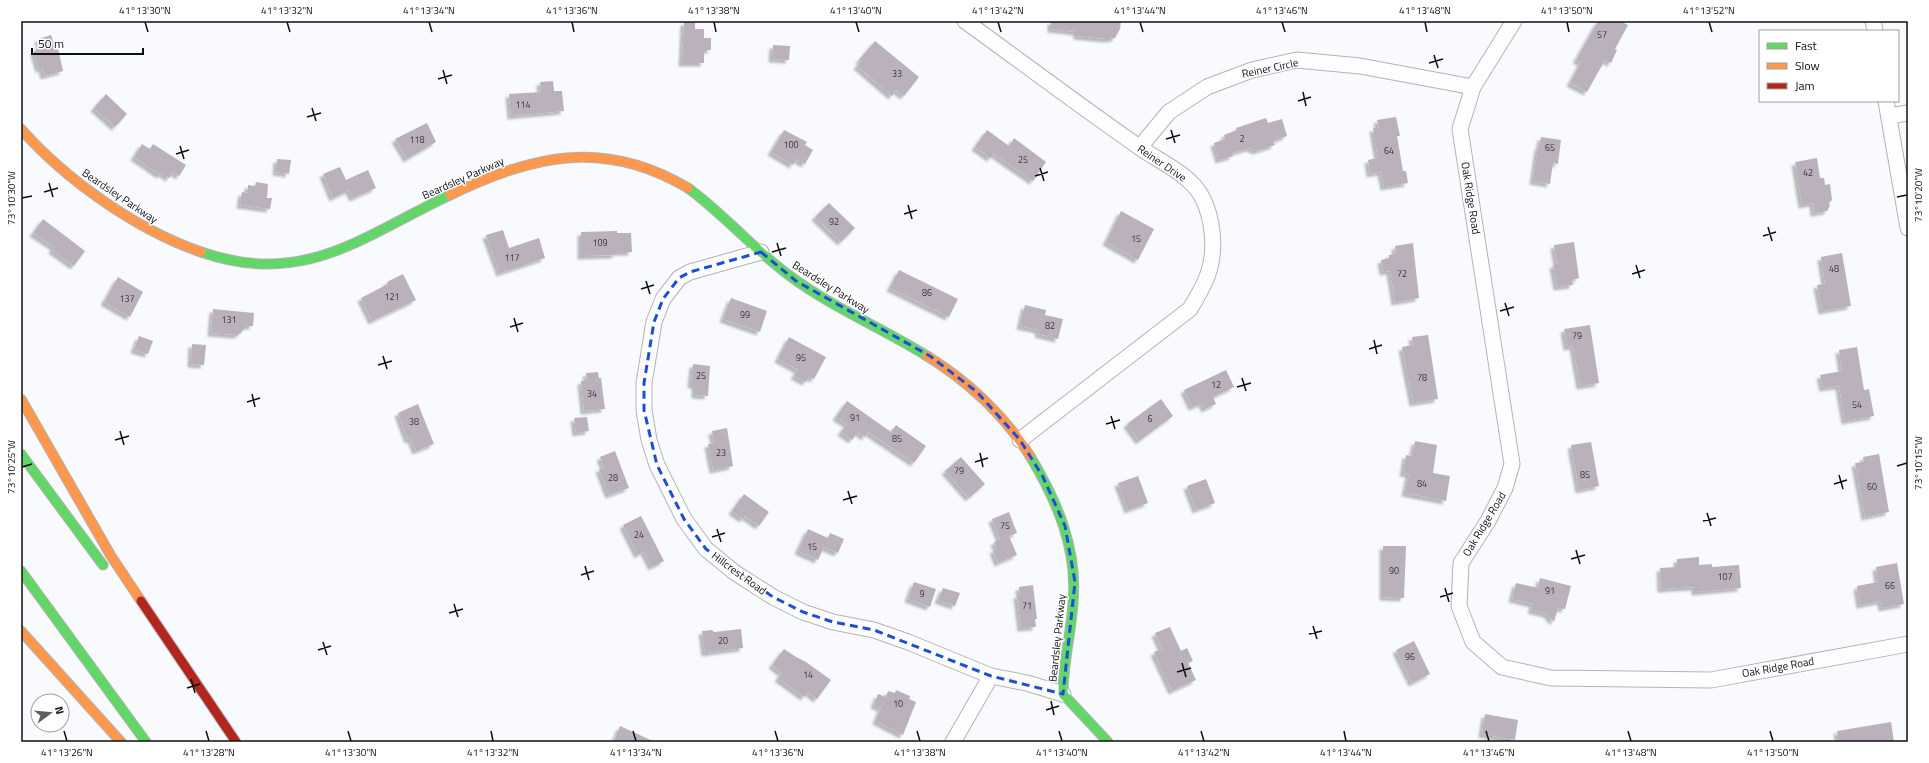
<svg xmlns="http://www.w3.org/2000/svg" width="1929" height="763" viewBox="0 0 1929 763" font-family="'Titillium Web',sans-serif">
  <style>
    .building { fill: #bab1bd; filter: url(#shadow) }
    .lines { fill: none; stroke-linecap: round; stroke-linejoin: round }
    .street-casing { stroke: #b2b4b7; stroke-width: 17 }
    .fast-casing { stroke: #b2b4b7; stroke-width: 11 }
    .slow-casing { stroke: #b2b4b7; stroke-width: 11 }
    .jam-casing { stroke: #b2b4b7; stroke-width: 11 }
    .street { stroke: #fefeff; stroke-width: 15 }
    .fast { stroke: #63d668; stroke-width: 9 }
    .slow { stroke: #ff974d; stroke-width: 9 }
    .jam { stroke: #b3261e; stroke-width: 9 }
    .marked { fill: none; stroke: #1d4ed8; stroke-width: 3; stroke-dasharray: 8 5; stroke-linejoin: round }
    .ticks { fill: none; stroke: #0c0f12; stroke-width: 1.5 }
    .labels { text-anchor: middle; stroke-width: 3; stroke-linejoin: round; paint-order: stroke }
    .number-label { font-size: 9px; fill: #38383d }
    .street-label { font-size: 11px; fill: #0c0f12; stroke: #fff }
    .neatline { fill: none; stroke: #0c0f12; stroke-width: 1.5 }
    .ticks-label { font-size: 10px; text-anchor: middle; fill: #0c0f12 }
  </style>
  <defs>
    <filter id="shadow"><feDropShadow dx="-3.5" dy="3.5" stdDeviation="1" flood-color="#0004"/></filter>
  </defs>
  <rect width="100%" height="100%" fill="#f8fafd"/>
  <g class="building">
    <path d="M1051 21H1121L1120 29 1115 38 1107 39 1077 36V32L1051 29Z"/>
    <path d="M1598 21H1620L1628 25 1615 49 1617 50 1611 63 1605 60 1587 92 1570 83 1581 62 1576 60Z"/>
    <path d="M684 22H695V29H704V38H711V50H704V63H682Z"/>
    <path d="M51 35 54 44 57 43 63 71 44 76 42 68 39 69 34 52 40 46 38 39Z"/>
    <path d="M875 41 919 77 904 96 896 90 892 96 857 66 861 61 859 60Z"/>
    <path d="M773 45 790 46 789 60 772 59Z"/>
    <path d="M553 81 554 91H562L564 111 511 116 509 94 541 92 540 82Z"/>
    <path d="M106 94 127 114 115 127 94 108Z"/>
    <path d="M1396 117 1400 136H1397L1403 171H1406L1408 183 1384 187 1381 172 1370 174 1368 160 1378 158 1373 128H1379L1377 120Z"/>
    <path d="M1266 118 1268 123 1282 119 1287 136 1273 141 1275 145 1256 151 1250 148 1232 153 1233 156 1219 160 1214 143 1225 139 1224 135 1237 130 1236 128Z"/>
    <path d="M427 123 436 142 407 159 395 139Z"/>
    <path d="M784 130 807 142 805 145 813 150 805 164 796 159 793 165 771 152Z"/>
    <path d="M987 130 1009 146 1014 138 1046 162 1033 181 994 154 990 158 975 147Z"/>
    <path d="M1541 137 1561 140 1558 164 1553 163 1550 184 1533 181 1538 147H1539Z"/>
    <path d="M142 144 150 149 153 144 186 165 179 176 173 172 169 178 162 173 160 175 134 157Z"/>
    <path d="M1817 158 1820 178H1824L1825 185 1830 184 1832 200 1829 203 1830 206 1827 211 1814 213 1813 203 1802 205 1795 162Z"/>
    <path d="M277 159 291 160 289 174 276 172Z"/>
    <path d="M340 167 346 180 368 170 376 188 353 198 349 190 333 198 323 174Z"/>
    <path d="M256 182 268 184 267 198H272L270 209 240 205 242 192 248 193V185L255 186Z"/>
    <path d="M829 203 855 228 841 242 815 217Z"/>
    <path d="M1121 211 1154 229 1138 260 1106 242Z"/>
    <path d="M43 219 85 251 74 266 52 250 54 247 33 233Z"/>
    <path d="M503 230 509 248 539 238 545 258 500 273 486 235Z"/>
    <path d="M617 231V233H631L632 252H617L615 255 581 256V232Z"/>
    <path d="M1574 242 1579 278 1572 280 1573 285 1557 287 1553 265 1557 264 1554 245Z"/>
    <path d="M1413 243 1419 298 1395 302 1390 271 1383 272 1381 260 1389 258V255L1396 254 1395 246Z"/>
    <path d="M1842 253 1851 306 1822 311 1817 285 1825 284 1821 257Z"/>
    <path d="M899 270 958 299 949 317 890 288Z"/>
    <path d="M403 274 416 300 372 321 361 298 388 284 387 282Z"/>
    <path d="M118 277 143 292 130 317 104 302Z"/>
    <path d="M731 298 767 311 760 332 723 319Z"/>
    <path d="M1025 305 1046 310 1045 315 1063 319 1058 339 1038 334 1039 330 1020 326Z"/>
    <path d="M213 309 254 313 253 326H247L238 335 211 333Z"/>
    <path d="M1590 325 1599 383 1580 386 1573 346 1567 347 1564 329Z"/>
    <path d="M1428 335 1438 399 1413 403 1402 347 1413 345 1412 337Z"/>
    <path d="M139 336 153 341 148 354 134 350Z"/>
    <path d="M789 337 826 357 814 379 809 377 806 382 794 376 798 370 778 359Z"/>
    <path d="M192 344 206 345 204 365 191 364Z"/>
    <path d="M1857 347 1864 390 1869 389 1874 416 1845 421 1839 386 1823 388 1820 375 1842 371 1839 350Z"/>
    <path d="M693 364 710 366 708 396 695 395V385H691Z"/>
    <path d="M1226 370 1234 387 1213 397 1216 404 1205 409 1202 403 1192 407 1184 390Z"/>
    <path d="M598 372 599 378H601L605 409 584 411 581 381 587 380 586 373Z"/>
    <path d="M1161 399 1173 416 1139 441 1127 424Z"/>
    <path d="M847 401 891 432 896 425 926 446 914 463 868 432 865 437 858 432 852 440 841 432 847 424 836 417Z"/>
    <path d="M418 404 434 444 416 451 411 439 408 440 398 413Z"/>
    <path d="M587 417 589 431 576 433 574 418Z"/>
    <path d="M727 428 733 466 713 470 708 444 714 443 712 431Z"/>
    <path d="M1415 441 1437 445 1433 473 1450 476 1446 501 1405 493 1409 474 1403 473 1406 455 1412 456Z"/>
    <path d="M1591 442 1599 486 1579 490 1571 445Z"/>
    <path d="M615 451 629 488 609 495 599 469 604 467 600 457Z"/>
    <path d="M1879 454 1889 512 1865 517 1855 463 1864 462 1863 457Z"/>
    <path d="M961 457 985 484 969 498 945 471Z"/>
    <path d="M1138 476 1148 503 1128 510 1118 483Z"/>
    <path d="M1206 479 1215 503 1196 510 1187 486Z"/>
    <path d="M744 494 769 512 759 526 745 516 743 519 732 511Z"/>
    <path d="M1009 512 1017 533 1009 536 1017 555 998 563 993 550 997 549 994 542 1000 539 992 519Z"/>
    <path d="M641 516 664 561 652 567 644 551 638 555 623 525Z"/>
    <path d="M808 529 828 538 830 533 844 539 838 553 824 547 818 560 798 551Z"/>
    <path d="M1383 546H1406L1404 598 1383 597Z"/>
    <path d="M1699 557V565L1712 564V567L1739 565 1741 588 1695 592V587L1661 589 1660 568 1677 567V559Z"/>
    <path d="M1897 563 1904 604 1882 608 1881 601 1860 605 1857 586 1878 582 1876 567Z"/>
    <path d="M1540 578 1571 586 1565 609 1558 608 1554 622 1547 614 1531 610 1533 604 1512 599 1516 583 1538 588Z"/>
    <path d="M914 582 936 589 930 607 908 599Z"/>
    <path d="M1033 585 1037 619H1035L1036 627 1021 628 1017 595H1020L1019 587Z"/>
    <path d="M943 588 960 593 955 606 938 600Z"/>
    <path d="M1170 627 1181 651 1187 648 1193 661 1188 663 1196 680 1172 691 1154 652 1162 649 1155 633Z"/>
    <path d="M741 629 743 648 705 653 702 631 712 630 714 632Z"/>
    <path d="M1414 641 1430 674 1412 683 1396 650Z"/>
    <path d="M784 649 796 657 806 662 831 680 817 699 808 692 804 697 778 678 782 673 772 665Z"/>
    <path d="M896 690 910 696 909 699 916 702 903 735 876 721 881 708 874 705 878 694 886 697 888 691 895 693Z"/>
    <path d="M1485 714 1518 720 1515 740 1482 734Z"/>
    <path d="M1891 722 1894 742H1839L1837 731Z"/>
    <path d="M620 726 655 742H621L615 739Z"/>
  </g>
  <g class="lines">
    <g class="street-casing">
      <g id="street">
        <path d="M965 21C1023 63 1080 106 1139 147 1160 162 1190 174 1202 197 1213 218 1216 249 1209 271 1205 285 1197 297 1190 309L1020 440"/>
        <path d="M1514 21 1473 87 1460 129 1512 464 1505 488 1488 521 1461 563 1459 606 1473 642 1502 667 1551 678 1711 680 1908 644"/>
        <path d="M1873 21 1875 31"/>
        <path d="M1886 101 1908 228"/>
        <path d="M1889 116 1908 113"/>
        <path d="M1140 147 1169 112 1207 87 1252 70 1297 60 1360 66 1473 87"/>
        <path d="M761 252 690 272 679 278 663 299 654 322 644 383V410L649 440 657 465 684 519 706 549 734 572 773 597 803 612 833 622 874 630 908 642 991 676 1027 683 1063 694"/>
        <path d="M953 742 991 676"/>
      </g>
    </g>
    <g class="fast-casing">
      <g id="fast">
        <path d="M688 188C725 215 754 250 790 276 833 308 882 328 927 356"/>
        <path d="M201 252C304 288 363 236 450 195"/>
        <path d="M21 454 103 565"/>
        <path d="M1030 456C1057 501 1078 549 1073 603 1071 634 1063 663 1063 694L1108 742"/>
        <path d="M21 571 146 742"/>
      </g>
    </g>
    <g class="slow-casing">
      <g id="slow">
        <path d="M21 129C66 180 137 230 201 252"/>
        <path d="M450 195C534 155 604 138 688 188"/>
        <path d="M927 356C968 381 1005 416 1030 456"/>
        <path d="M21 399 111 556 141 601"/>
        <path d="M21 631 121 742"/>
      </g>
    </g>
    <g class="jam-casing">
      <path id="jam" d="M141 601 236 742"/>
    </g>
    <use href="#street" class="street"/>
    <use href="#fast" class="fast"/>
    <use href="#slow" class="slow"/>
    <use href="#jam" class="jam"/>
  </g>
  <path class="marked" d="M761 252 796 281 930 356 977 392 1020 440 1043 477 1065 526 1075 582 1063 694 991 676 874 630 833 622 803 612 773 597 706 549 684 519 657 465 644 410V383L654 322 663 299 679 278 690 272Z"/>
  <path class="ticks" d="M145 22 148 32M287 22 290 32M429 22 432 32M572 22 574 32M714 22 716 32M856 22 859 32M998 22 1001 32M1140 22 1143 32M1282 22 1285 32M1425 22 1427 32M1567 22 1569 32M1709 22 1712 32M1434 55 1438 68M1429 63 1443 59M443 70 447 84M438 79 452 75M1303 92 1306 106M1298 101 1311 97M312 108 316 121M307 117 321 113M1171 130 1175 143M1166 139 1180 135M180 146 184 159M176 154 189 150M1040 168 1044 181M1035 176 1048 172M49 183 53 197M44 192 58 188M1897 197 1907 195M22 198 32 196M908 205 912 219M904 214 917 210M1768 227 1772 241M1763 236 1776 232M777 243 781 256M772 252 786 248M1636 265 1640 278M1632 274 1645 270M646 281 650 294M641 289 654 285M1505 303 1509 316M1500 311 1514 307M514 318 518 332M510 327 523 323M1374 340 1377 354M1369 349 1382 345M383 356 387 369M378 365 392 361M1242 378 1246 391M1237 387 1251 383M252 394 255 407M247 402 260 398M1111 416 1115 429M1106 424 1120 420M120 431 124 445M115 440 129 436M980 453 983 467M975 462 988 458M1897 466 1907 463M22 467 32 464M1839 475 1843 489M1834 484 1847 480M848 491 852 504M843 500 857 496M1707 513 1711 526M1703 521 1716 518M717 529 721 542M712 537 725 533M1576 550 1580 564M1571 559 1585 555M585 566 589 580M581 575 594 571M1445 588 1449 602M1440 597 1453 593M454 604 458 617M449 613 463 609M1313 626 1317 639M1309 634 1322 631M323 642 327 655M318 650 331 646M1182 663 1186 677M1177 672 1191 668M191 679 195 693M187 688 200 684M1051 701 1054 715M1046 710 1059 706M64 731 67 741M206 731 209 741M348 731 351 741M491 731 493 741M633 731 636 741M775 731 778 741M917 731 920 741M1059 731 1062 741M1201 731 1204 741M1344 731 1346 741M1486 731 1489 741M1628 731 1631 741M1770 731 1773 741"/>
  <g class="labels">
    <g class="number-label">
      <text x="1602" y="38">57</text>
      <text x="897" y="77">33</text>
      <text x="523" y="108">114</text>
      <text x="1242" y="142">2</text>
      <text x="417" y="143">118</text>
      <text x="791" y="148">100</text>
      <text x="1550" y="151">65</text>
      <text x="1389" y="154">64</text>
      <text x="1023" y="163">25</text>
      <text x="1808" y="176">42</text>
      <text x="834" y="225">92</text>
      <text x="1136" y="242">15</text>
      <text x="600" y="246">109</text>
      <text x="512" y="261">117</text>
      <text x="1834" y="272">48</text>
      <text x="1402" y="277">72</text>
      <text x="927" y="296">86</text>
      <text x="392" y="300">121</text>
      <text x="127" y="302">137</text>
      <text x="745" y="318">99</text>
      <text x="229" y="323">131</text>
      <text x="1050" y="329">82</text>
      <text x="1577" y="339">79</text>
      <text x="801" y="361">95</text>
      <text x="701" y="379">25</text>
      <text x="1422" y="381">78</text>
      <text x="1216" y="388">12</text>
      <text x="592" y="397">34</text>
      <text x="1857" y="408">54</text>
      <text x="855" y="421">91</text>
      <text x="1150" y="422">6</text>
      <text x="414" y="425">38</text>
      <text x="897" y="442">85</text>
      <text x="721" y="456">23</text>
      <text x="959" y="474">79</text>
      <text x="1585" y="478">85</text>
      <text x="613" y="481">28</text>
      <text x="1422" y="487">84</text>
      <text x="1872" y="490">60</text>
      <text x="1005" y="529">75</text>
      <text x="639" y="538">24</text>
      <text x="812" y="550">15</text>
      <text x="1394" y="574">90</text>
      <text x="1725" y="580">107</text>
      <text x="1890" y="589">66</text>
      <text x="1550" y="594">91</text>
      <text x="922" y="597">9</text>
      <text x="1027" y="609">71</text>
      <text x="723" y="644">20</text>
      <text x="1410" y="660">96</text>
      <text x="808" y="678">14</text>
      <text x="898" y="707">10</text>
    </g>
    <g class="street-label">
      <text transform="translate(1270 68) rotate(-12)" y="4">Reiner Circle</text>
      <text transform="translate(1162 163) rotate(34)" y="4">Reiner Drive</text>
      <text transform="translate(463 178) rotate(-24)" y="4">Beardsley Parkway</text>
      <text transform="translate(120 196) rotate(34)" y="4">Beardsley Parkway</text>
      <text transform="translate(1471 198) rotate(81)" y="4">Oak Ridge Road</text>
      <text transform="translate(831 287) rotate(32)" y="4">Beardsley Parkway</text>
      <text transform="translate(1484 524) rotate(-59)" y="4">Oak Ridge Road</text>
      <text transform="translate(739 573) rotate(36)" y="4">Hillcrest Road</text>
      <text transform="translate(1057 638) rotate(-84)" y="4">Beardsley Parkway</text>
      <text transform="translate(1778 667) rotate(-10)" y="4">Oak Ridge Road</text>
    </g>
  </g>
  <rect width="1929" height="763" fill="none" stroke="#ffffff" stroke-width="44"/>
  <rect x="1759" y="30" width="140" height="72" fill="#ffffff" stroke="#9e9fa0"/>
  <rect x="1767" y="43" width="20" height="6" fill="#63d668" stroke="#9e9fa0"/>
  <text x="1795" y="50" font-size="12" fill="#0c0f12">Fast</text>
  <rect x="1767" y="63" width="20" height="6" fill="#ff974d" stroke="#9e9fa0"/>
  <text x="1795" y="70" font-size="12" fill="#0c0f12">Slow</text>
  <rect x="1767" y="83" width="20" height="6" fill="#b3261e" stroke="#9e9fa0"/>
  <text x="1795" y="90" font-size="12" fill="#0c0f12">Jam</text>
  <g transform="translate(50 713) rotate(74)"><circle r="19" fill="#ffffff" stroke="#9e9fa0"/>
  <path d="M0-3L7 15L0 10L-7 15Z" fill="#5f6164"/>
  <text y="-6" font-size="11" font-weight="bold" text-anchor="middle" fill="#0c0f12">N</text>
  </g>
  <path d="M32 48v6h111v-6" fill="none" stroke="#0c0f12" stroke-width="2"/>
  <text x="38" y="48" font-size="12" fill="#0c0f12" stroke="#ffffff" stroke-width="3" paint-order="stroke">50 m</text>
  <rect x="22" y="22" width="1885" height="719" class="neatline"/>
  <g class="ticks-label">
    <text x="145" y="14">41°13'30"N</text>
    <text x="287" y="14">41°13'32"N</text>
    <text x="429" y="14">41°13'34"N</text>
    <text x="572" y="14">41°13'36"N</text>
    <text x="714" y="14">41°13'38"N</text>
    <text x="856" y="14">41°13'40"N</text>
    <text x="998" y="14">41°13'42"N</text>
    <text x="1140" y="14">41°13'44"N</text>
    <text x="1282" y="14">41°13'46"N</text>
    <text x="1425" y="14">41°13'48"N</text>
    <text x="1567" y="14">41°13'50"N</text>
    <text x="1709" y="14">41°13'52"N</text>
    <text transform="translate(1918 195) rotate(-90)" y="4">73°10'20"W</text>
    <text transform="translate(11 198) rotate(-90)" y="4">73°10'30"W</text>
    <text transform="translate(1918 463) rotate(-90)" y="4">73°10'15"W</text>
    <text transform="translate(11 467) rotate(-90)" y="4">73°10'25"W</text>
    <text x="67" y="756">41°13'26"N</text>
    <text x="209" y="756">41°13'28"N</text>
    <text x="351" y="756">41°13'30"N</text>
    <text x="493" y="756">41°13'32"N</text>
    <text x="636" y="756">41°13'34"N</text>
    <text x="778" y="756">41°13'36"N</text>
    <text x="920" y="756">41°13'38"N</text>
    <text x="1062" y="756">41°13'40"N</text>
    <text x="1204" y="756">41°13'42"N</text>
    <text x="1346" y="756">41°13'44"N</text>
    <text x="1489" y="756">41°13'46"N</text>
    <text x="1631" y="756">41°13'48"N</text>
    <text x="1773" y="756">41°13'50"N</text>
  </g>
</svg>
